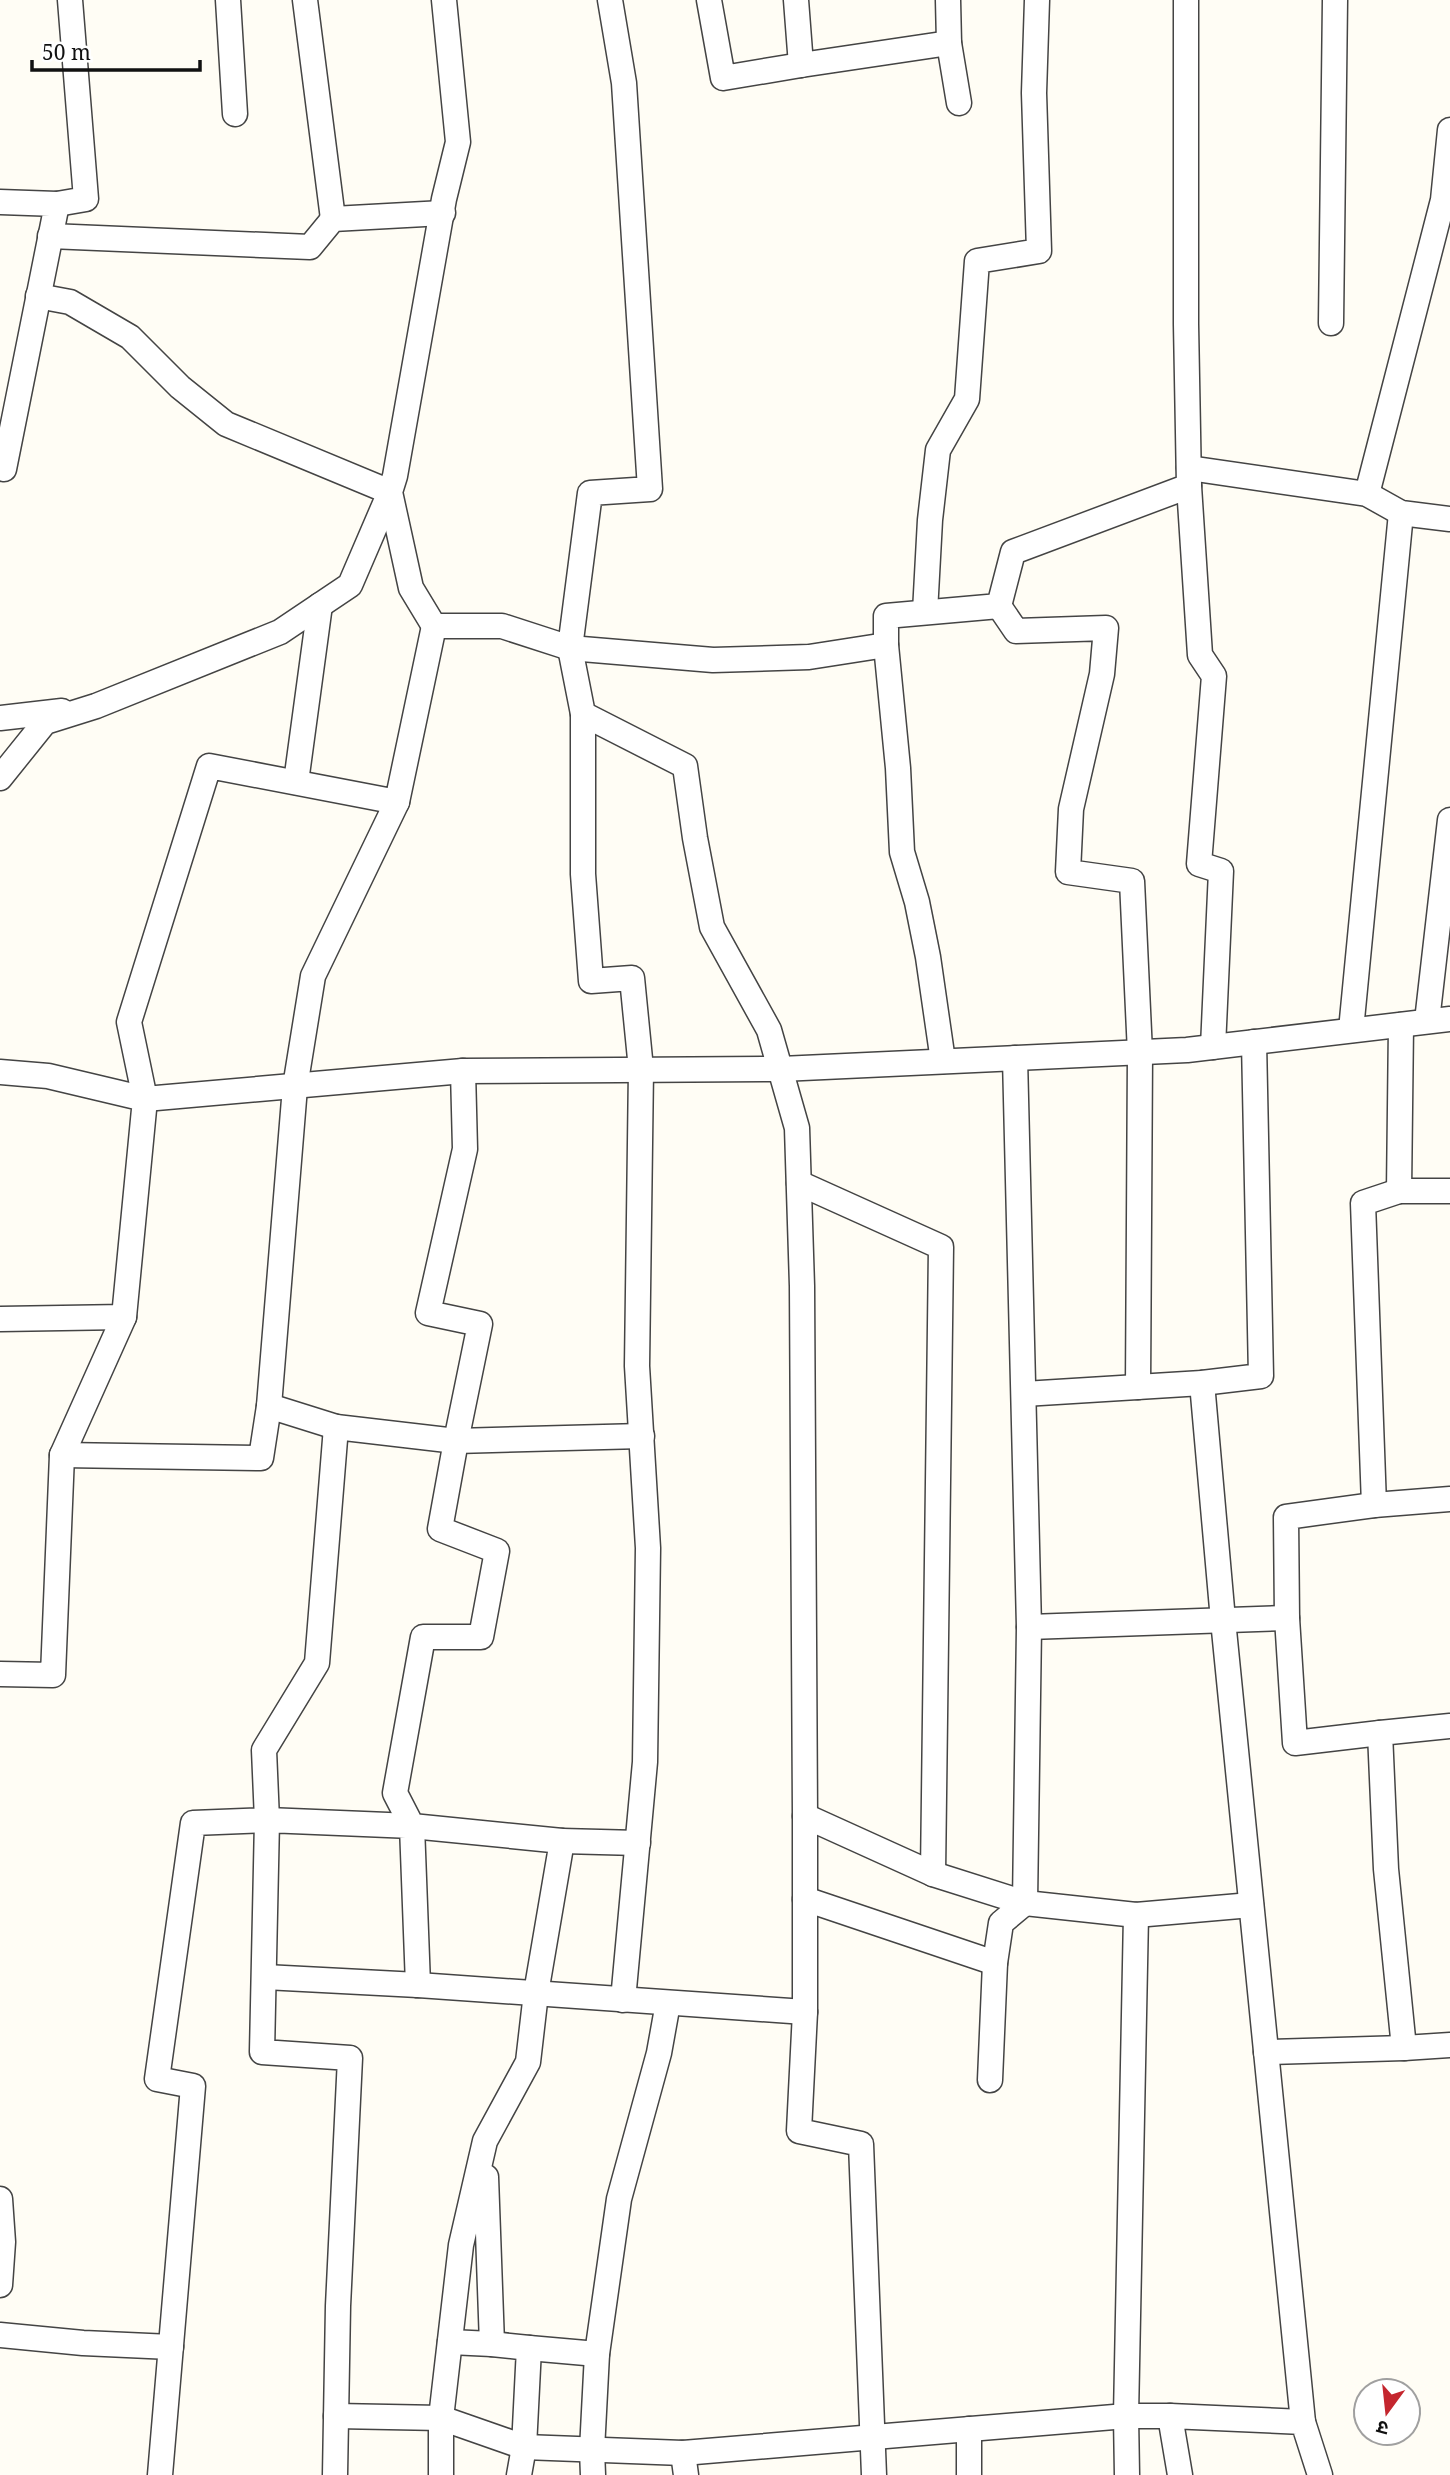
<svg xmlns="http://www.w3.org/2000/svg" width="1450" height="2475" viewBox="0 0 1450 2475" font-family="'Noto Serif','Noto Sans Devanagari',serif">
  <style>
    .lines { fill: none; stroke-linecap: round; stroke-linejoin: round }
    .minor-casing { stroke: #444; stroke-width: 27 }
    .minor { stroke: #fff; stroke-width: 24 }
  </style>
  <rect width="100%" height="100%" fill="#fffdf5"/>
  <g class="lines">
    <g class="minor-casing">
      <g id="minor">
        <path d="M228 0 235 114"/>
        <path d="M305 0 333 219"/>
        <path d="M444 0 458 142 444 199 395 476 390 492 411 588 434 626H502L570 648 713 660 809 657 886 645"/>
        <path d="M610 0 624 83 650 489 590 493 570 648 583 714 685 766 695 838 712 927 769 1030 797 1128 802 1286 805 1816V2012L799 2131 861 2144 874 2475"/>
        <path d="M709 0 723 78 801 65"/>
        <path d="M796 0 801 65 949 43 959 103"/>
        <path d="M948 0 949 43"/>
        <path d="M0 202 57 204 4 469"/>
        <path d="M57 204 86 199 70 0"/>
        <path d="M50 236 310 247 333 219 443 213"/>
        <path d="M1331 323 1335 0"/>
        <path d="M1189 468 1367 494 1401 513 1450 519"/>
        <path d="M1189 486 1200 655 1214 676 1199 864 1221 871 1213 1047"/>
        <path d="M1367 494 1443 200 1450 130"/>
        <path d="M999 606 1016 631 1106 628 1102 674 1071 809 1068 872 1132 881 1140 1053 1138 1387"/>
        <path d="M925 612 930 520 938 450 967 399 977 261 1039 251 1034 93 1037 0"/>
        <path d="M434 626 397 802 209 766 129 1022 145 1099 463 1071 781 1069 1187 1050 1450 1019"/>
        <path d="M583 714V874L591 981 632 978 641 1069 637 1366 648 1548 645 1762 623 2000"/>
        <path d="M0 718 62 711"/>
        <path d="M0 778 45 722 96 706 280 632 350 585 390 492 226 424 180 387 130 337 70 302 38 296"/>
        <path d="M296 782 320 605"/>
        <path d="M1427 1021 1450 820"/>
        <path d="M1401 1025 1399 1191H1450"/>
        <path d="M1351 1030 1401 513"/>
        <path d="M943 1061 928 957 917 902 902 852 898 768 886 645V616L999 606 1013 552 1189 486 1186 324V0"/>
        <path d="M0 1072 48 1076 145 1099 124 1317 0 1319"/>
        <path d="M799 1183 941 1247 933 1874"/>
        <path d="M1202 1383 1223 1620 1303 2422"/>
        <path d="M1024 1394 1202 1383 1261 1376 1254 1042"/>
        <path d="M269 1406 336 1427"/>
        <path d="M62 1455 261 1458 269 1406 295 1087 313 976 397 802"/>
        <path d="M1374 1505 1363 1203 1399 1191"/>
        <path d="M1029 1627 1287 1618"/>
        <path d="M0 1674 53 1675 62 1455 124 1317"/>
        <path d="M1450 1726 1380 1733 1386 1869 1404 2048 1450 2045"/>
        <path d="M1380 1733 1295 1743 1287 1618 1286 1517 1374 1505 1450 1499"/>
        <path d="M805 1816 933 1874 1025 1903 1136 1915 1251 1905"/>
        <path d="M562 1841 638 1843"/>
        <path d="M805 1899 995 1963"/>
        <path d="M265 1977 418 1985 805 2012"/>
        <path d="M1266 2052 1404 2048"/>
        <path d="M990 2080 995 1963 1001 1923 1025 1903 1029 1627 1015 1058"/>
        <path d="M486 2177 492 2344 529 2348 524 2447 519 2475"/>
        <path d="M0 2199 3 2242 0 2285"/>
        <path d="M0 2335 83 2343 171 2347"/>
        <path d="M450 2342 492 2344"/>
        <path d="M529 2348 597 2354"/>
        <path d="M336 2416 441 2418 524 2447 683 2453 1126 2416H1170"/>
        <path d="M969 2429V2475"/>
        <path d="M683 2453 686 2475"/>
        <path d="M160 2475 193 2086 157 2079 193 1823 267 1820 264 1750 317 1663 336 1427 456 1441 480 1324 428 1313 465 1149 463 1071"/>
        <path d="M335 2475 338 2306 350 2058 262 2052 267 1820 412 1826 418 1985"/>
        <path d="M441 2475V2418L461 2245 485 2141 528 2062 536 1993 562 1841 412 1826 395 1793 423 1637H481L497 1551 440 1529 456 1441 642 1436"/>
        <path d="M593 2475 592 2450 597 2354 619 2199 659 2053 668 2003"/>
        <path d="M1127 2475 1126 2416 1136 1915"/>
        <path d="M1180 2475 1170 2416 1303 2422 1320 2475"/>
      </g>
    </g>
    <use href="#minor" class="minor"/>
  </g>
  <g transform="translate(1387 2412) rotate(195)"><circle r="33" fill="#ffffff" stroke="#a0a0a0" stroke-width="2"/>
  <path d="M0-5L12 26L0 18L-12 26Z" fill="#c4262e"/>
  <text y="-10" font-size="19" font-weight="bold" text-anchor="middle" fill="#111111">उ</text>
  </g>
  <path d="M32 60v10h168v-10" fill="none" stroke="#111111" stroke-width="3.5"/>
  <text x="42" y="60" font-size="21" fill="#111111" stroke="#ffffff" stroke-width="5" paint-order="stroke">50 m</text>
</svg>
